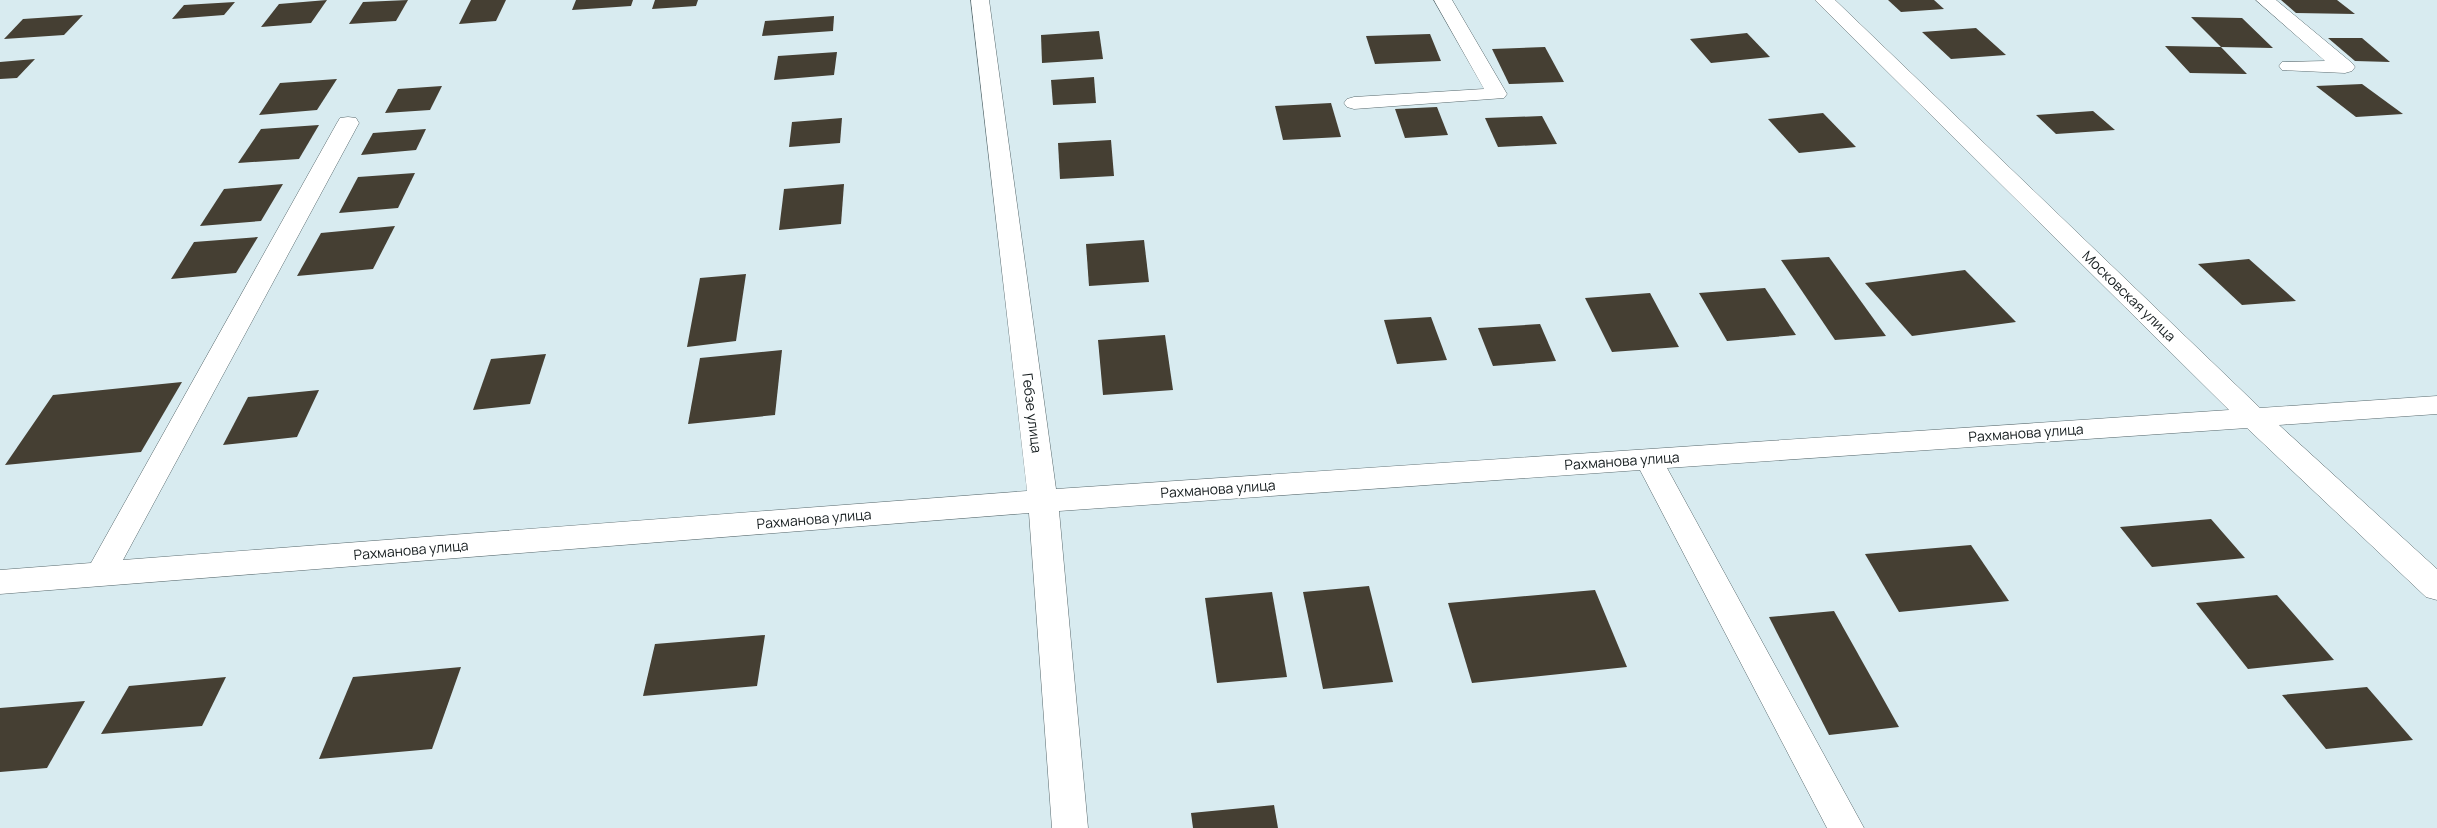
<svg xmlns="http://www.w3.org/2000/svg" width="2437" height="828" viewBox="0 0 2437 828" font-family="Manrope,sans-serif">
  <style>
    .building { fill: #453f33 }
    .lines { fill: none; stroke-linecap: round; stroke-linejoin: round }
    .minor-casing { stroke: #596a6e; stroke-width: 1 }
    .minor { fill: #fff; fill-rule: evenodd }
    .labels { text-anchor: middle; stroke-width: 5; stroke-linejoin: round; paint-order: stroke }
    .street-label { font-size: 14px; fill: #151c1e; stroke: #fff }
  </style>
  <rect width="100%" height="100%" fill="#d8ebf0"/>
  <g class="building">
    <path d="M327 0 311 23 261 27 279 4Z"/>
    <path d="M408 0 396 21 349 24 363 2Z"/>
    <path d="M471 0H506L496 21 459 24Z"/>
    <path d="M576 0H633L631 6 572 10Z"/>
    <path d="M655 0H698L696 6 652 9Z"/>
    <path d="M1888 0H1934L1944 9 1901 12Z"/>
    <path d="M2281 0H2337L2355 14 2296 13Z"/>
    <path d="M235 2 224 15 172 19 184 5Z"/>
    <path d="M83 15 64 35 4 39 23 19Z"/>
    <path d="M834 16 833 31 762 36 765 21Z"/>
    <path d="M2191 17 2242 18 2273 48 2221 47 2247 74 2190 73 2165 46 2221 47Z"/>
    <path d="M1976 28 2006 55 1951 59 1922 32Z"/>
    <path d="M1099 31 1103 59 1042 63 1041 35Z"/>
    <path d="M1747 33 1770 57 1711 63 1690 39Z"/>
    <path d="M1430 34 1441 61 1375 64 1366 36Z"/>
    <path d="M2328 38H2362L2390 62 2355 61Z"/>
    <path d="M1545 47 1564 82 1509 84 1492 49Z"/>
    <path d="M837 52 834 75 774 80 778 56Z"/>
    <path d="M35 59 17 78 0 79V62Z"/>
    <path d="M1094 77 1096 103 1053 105 1051 80Z"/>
    <path d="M337 79 317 110 259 115 280 83Z"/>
    <path d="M2362 84 2403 114 2356 117 2316 86Z"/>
    <path d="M442 86 430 110 385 113 398 89Z"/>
    <path d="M1331 103 1341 137 1283 140 1275 106Z"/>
    <path d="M1437 107 1448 135 1405 138 1395 109Z"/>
    <path d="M2093 111 2115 130 2056 134 2036 115Z"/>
    <path d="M1823 113 1856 147 1799 153 1768 119Z"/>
    <path d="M1542 116 1557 144 1498 147 1485 118Z"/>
    <path d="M842 118 840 143 789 147 792 122Z"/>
    <path d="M319 125 299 159 238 163 261 129Z"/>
    <path d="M426 129 416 150 361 155 373 133Z"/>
    <path d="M1111 140 1114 176 1060 179 1058 143Z"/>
    <path d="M415 173 398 208 339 213 358 177Z"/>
    <path d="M283 184 261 221 200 226 224 189Z"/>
    <path d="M844 184 841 224 779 230 784 189Z"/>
    <path d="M395 226 373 269 297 276 321 233Z"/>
    <path d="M258 237 236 273 171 279 194 242Z"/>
    <path d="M1144 240 1149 282 1089 286 1086 244Z"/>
    <path d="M1829 257 1886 336 1835 340 1781 260Z"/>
    <path d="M2249 259 2296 301 2242 305 2198 264Z"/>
    <path d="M1965 270 2016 322 1912 336 1865 283Z"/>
    <path d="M746 274 736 341 687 347 700 278Z"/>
    <path d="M1765 288 1796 335 1727 341 1699 293Z"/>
    <path d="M1650 293 1679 347 1612 352 1585 298Z"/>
    <path d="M1431 317 1447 360 1397 364 1384 320Z"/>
    <path d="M1540 324 1556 361 1493 366 1478 328Z"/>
    <path d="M1165 335 1173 390 1103 395 1098 340Z"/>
    <path d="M782 350 775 415 688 424 700 358Z"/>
    <path d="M546 354 530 404 473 410 491 359Z"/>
    <path d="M182 382 141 452 5 465 53 395Z"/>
    <path d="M319 390 297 437 223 445 248 397Z"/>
    <path d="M2211 519 2245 558 2152 567 2120 527Z"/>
    <path d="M1971 545 2009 601 1899 612 1865 554Z"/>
    <path d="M1369 586 1393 682 1323 689 1303 592Z"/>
    <path d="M1595 590 1627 667 1472 683 1448 603Z"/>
    <path d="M1272 592 1287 677 1217 683 1205 598Z"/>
    <path d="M2277 595 2334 660 2248 669 2196 603Z"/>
    <path d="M1834 611 1899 727 1829 735 1769 617Z"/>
    <path d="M765 635 757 686 643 696 655 644Z"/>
    <path d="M461 667 432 749 319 759 353 677Z"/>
    <path d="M226 677 202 726 101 734 129 686Z"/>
    <path d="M2367 687 2413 740 2326 749 2282 695Z"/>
    <path d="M85 701 47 768 0 772V708Z"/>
    <path d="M1274 805 1278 828H1193L1191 813Z"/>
  </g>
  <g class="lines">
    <g class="minor-casing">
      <g id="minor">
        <path d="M971 0H989L1056 489 2229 410 1815 0H1835L2260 408 2437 396V414L2279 425 2437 569V600L2426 597 2247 428 1667 468 1864 828H1827L1640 470 1059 511 1088 828H1052L1029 513 0 594V570L91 563 337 123 340 118 348 117 356 118 359 123 123 560 1027 491Z"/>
        <path d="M1434 0H1452L1507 94 1504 98 1354 109 1347 107 1344 103 1347 99 1354 97 1484 89Z"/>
        <path d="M2256 0H2276L2352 63 2355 67 2352 71 2345 73 2282 70 2279 66 2282 62 2325 61Z"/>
      </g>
    </g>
    <use href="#minor" class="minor"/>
  </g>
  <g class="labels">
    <g class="street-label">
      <text transform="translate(2129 296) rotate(44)" y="5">Московская улица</text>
      <text transform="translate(1032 413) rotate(83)" y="5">Гебзе улица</text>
      <text transform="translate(2026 433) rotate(-4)" y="5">Рахманова улица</text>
      <text transform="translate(1622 461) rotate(-4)" y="5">Рахманова улица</text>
      <text transform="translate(1218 489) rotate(-4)" y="5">Рахманова улица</text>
      <text transform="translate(814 519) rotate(-5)" y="5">Рахманова улица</text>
      <text transform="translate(411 550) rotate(-5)" y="5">Рахманова улица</text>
    </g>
  </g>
</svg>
